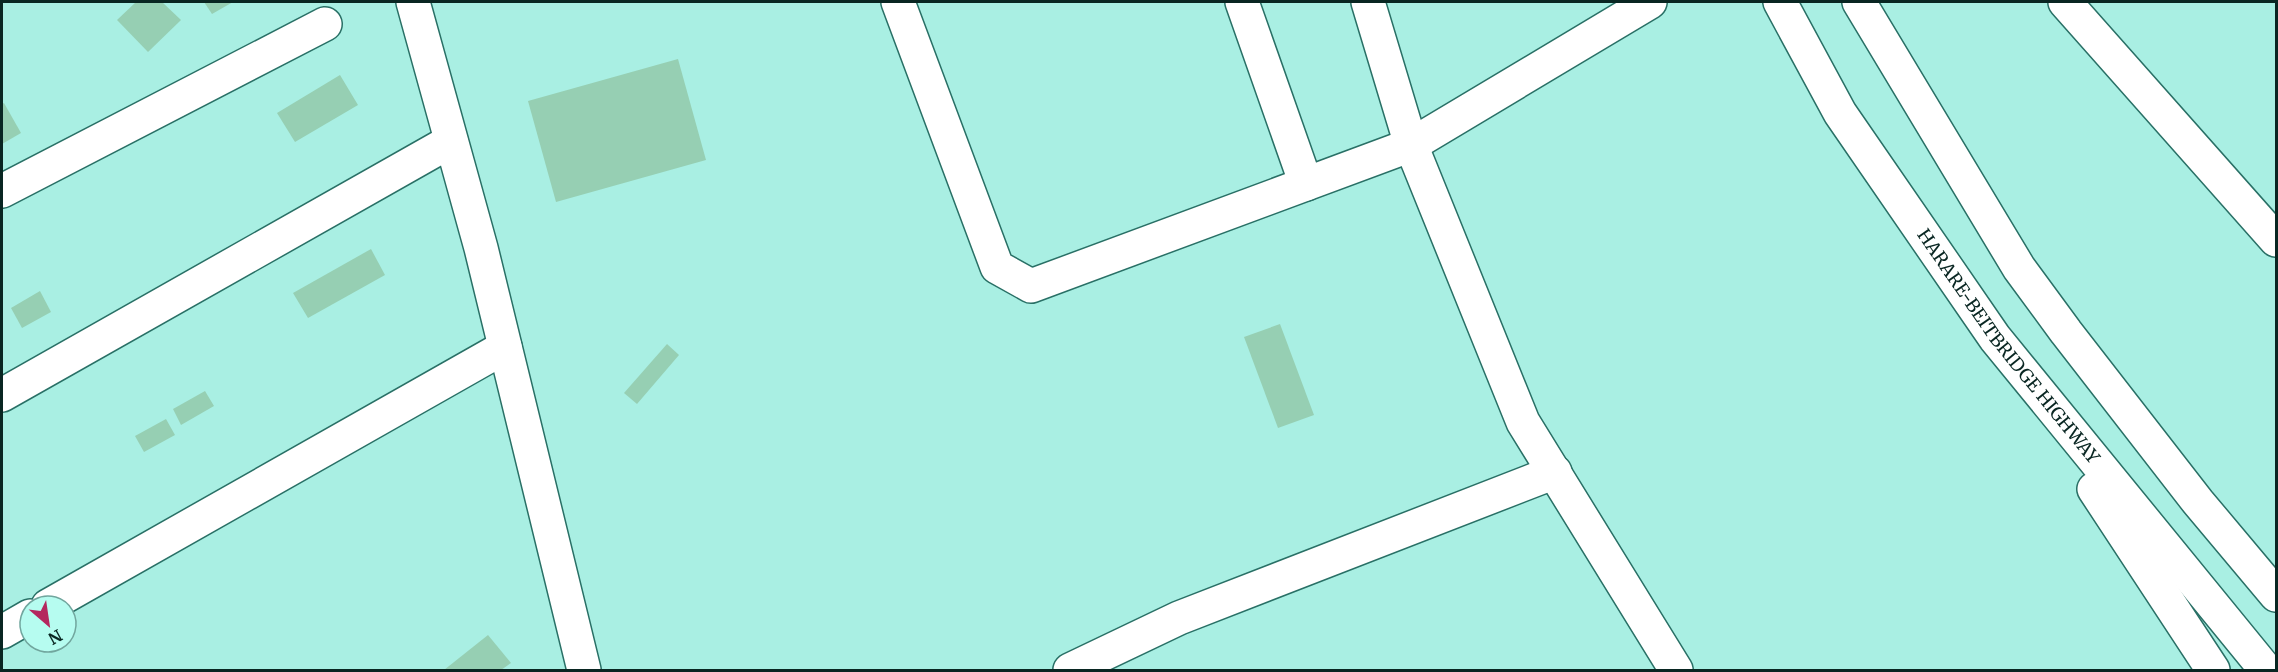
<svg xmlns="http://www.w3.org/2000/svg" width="2278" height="672" viewBox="0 0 2278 672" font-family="Merriweather,serif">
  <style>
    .building { fill: #96cfb3 }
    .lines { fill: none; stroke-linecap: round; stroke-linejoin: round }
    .minor-casing { stroke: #297066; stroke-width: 36 }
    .highway-casing { stroke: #297066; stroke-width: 36 }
    .minor { stroke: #fff; stroke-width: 33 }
    .highway { stroke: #fff; stroke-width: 33 }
    .labels { text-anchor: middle; stroke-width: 4.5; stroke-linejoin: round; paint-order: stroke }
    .street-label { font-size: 18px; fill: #092622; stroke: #b6fcf0 }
  </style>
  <rect width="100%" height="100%" fill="#a9efe3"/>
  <g class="building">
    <path d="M136 2H162L181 20 148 52 117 20Z"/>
    <path d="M204 2H233L212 14Z"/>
    <path d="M678 59 706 160 556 202 528 101Z"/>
    <path d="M340 75 358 105 295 142 277 113Z"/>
    <path d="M4 103 21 133 2 144V104Z"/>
    <path d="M371 249 385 275 308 318 293 293Z"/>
    <path d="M40 291 51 312 22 328 11 308Z"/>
    <path d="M1280 324 1314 415 1278 428 1244 337Z"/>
    <path d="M667 344 679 355 637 404 624 393Z"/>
    <path d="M205 391 214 406 181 425 173 409Z"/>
    <path d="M166 419 175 435 144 452 135 436Z"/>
    <path d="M488 635 511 663 501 670H444Z"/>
  </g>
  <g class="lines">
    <g class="minor-casing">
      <g id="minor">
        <path d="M413 2 481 248 584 670"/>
        <path d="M898 2 997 267 1031 286 1411 145 1650 2"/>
        <path d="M1242 2 1306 184"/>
        <path d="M1368 2 1411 145 1523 422 1676 670"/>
        <path d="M2065 2 2276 240"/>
        <path d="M2 191 325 24"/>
        <path d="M2 395 451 141"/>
        <path d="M48 606 505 347"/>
        <path d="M2 632 30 616"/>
        <path d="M1070 670 1179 618 1555 472"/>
      </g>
    </g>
    <g class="highway-casing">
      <g id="highway">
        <path id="s1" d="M1780 2 1840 113 1995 338 2266 670"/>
        <path d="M1859 2 2019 268 2066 332 2198 502 2276 595"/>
        <path d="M2094 489 2213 670"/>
      </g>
    </g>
    <use href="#minor" class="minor"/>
    <use href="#highway" class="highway"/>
  </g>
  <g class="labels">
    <g class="street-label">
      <text dy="6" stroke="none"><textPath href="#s1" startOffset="414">HARARE-BEITBRIDGE HIGHWAY</textPath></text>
    </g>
  </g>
  <rect width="2278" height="672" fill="none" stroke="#092622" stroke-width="6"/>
  <g transform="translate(48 624) rotate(151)"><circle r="28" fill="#b6fcf0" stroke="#71a69e" stroke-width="1.5"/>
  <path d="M0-4.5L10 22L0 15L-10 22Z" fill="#b4275e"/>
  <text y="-9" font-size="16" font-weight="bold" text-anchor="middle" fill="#092622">N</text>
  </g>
</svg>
